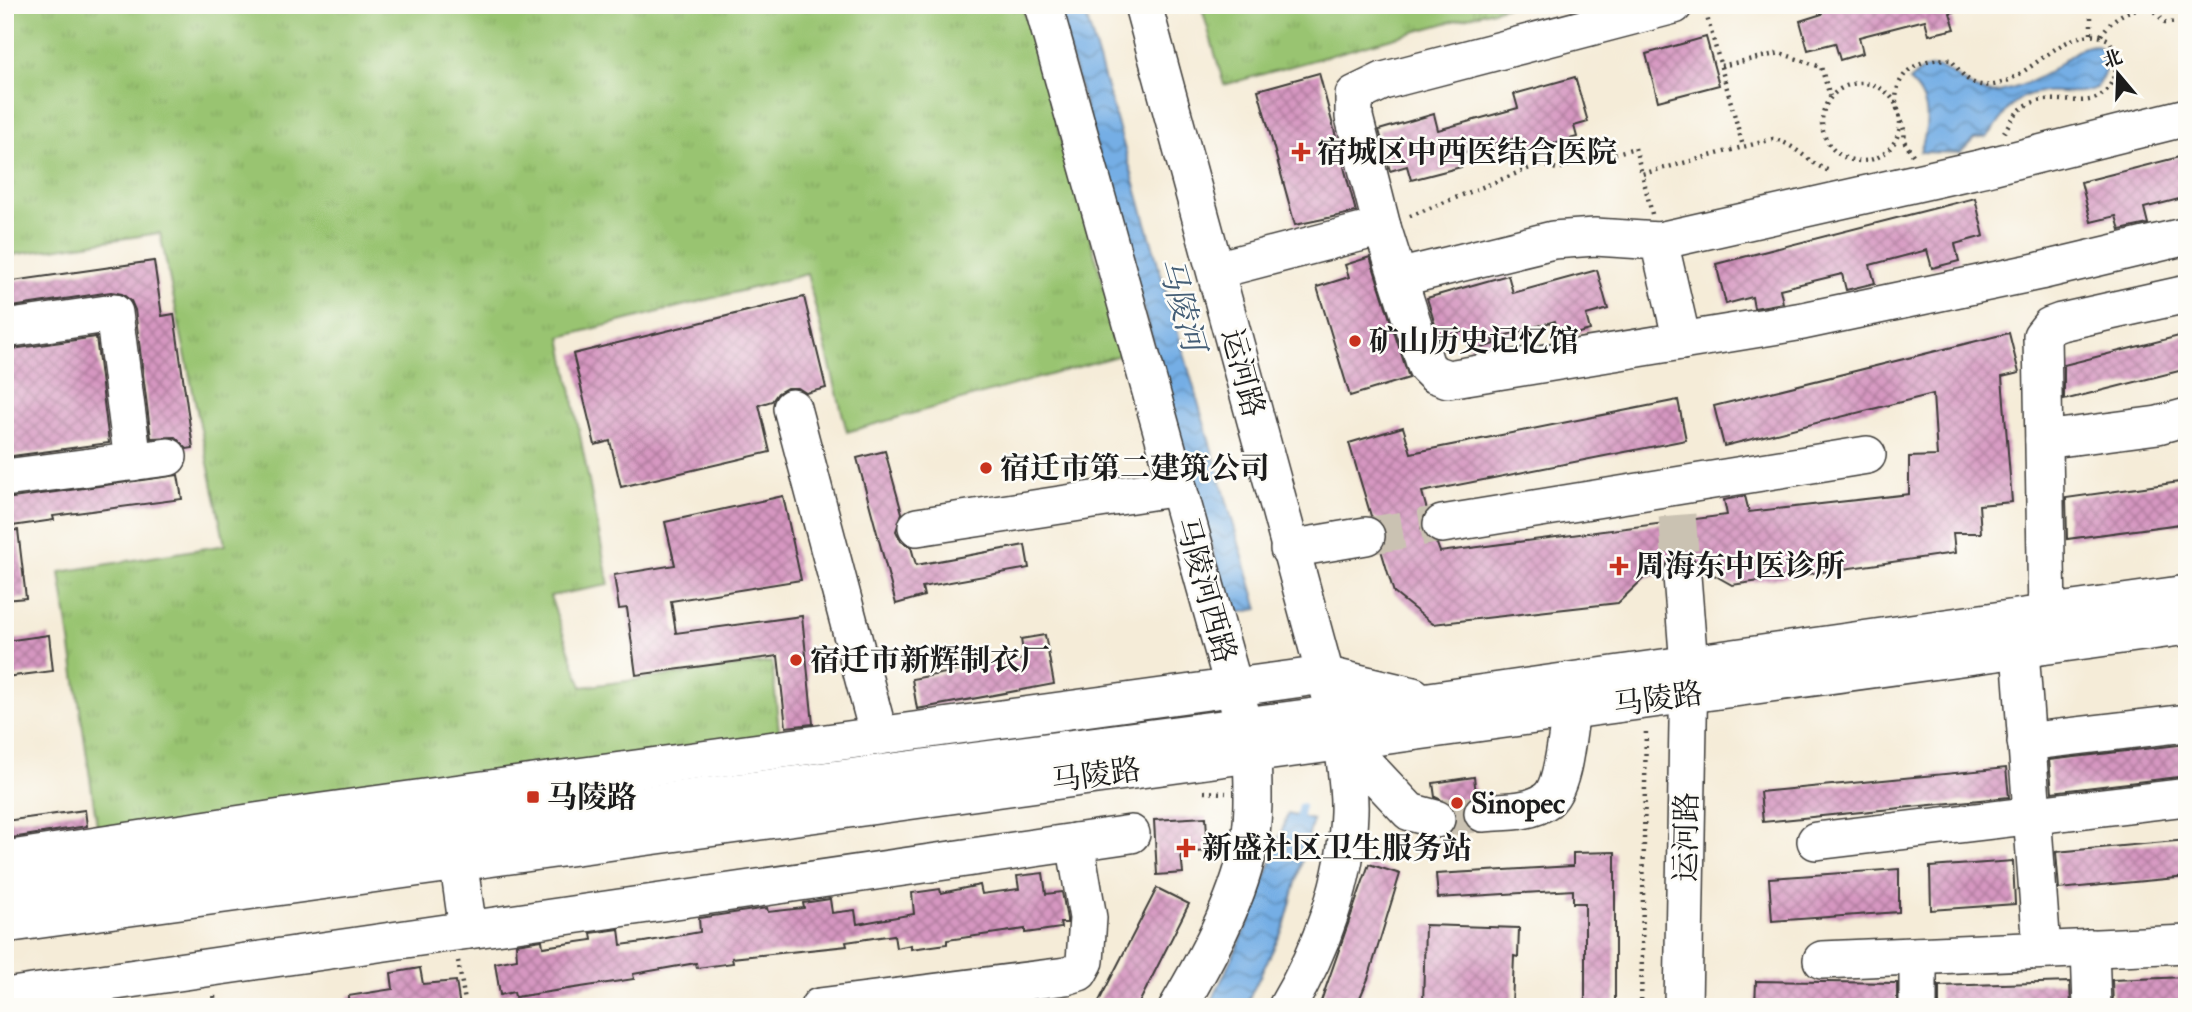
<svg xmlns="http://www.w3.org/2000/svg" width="2192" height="1012" viewBox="0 0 2192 1012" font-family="'IM FELL Double Pica','Noto Serif SC',serif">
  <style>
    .grass { fill: url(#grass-tufts); stroke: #5a7046; stroke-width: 2 }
    .water { fill: url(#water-waves); stroke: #486580; stroke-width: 2 }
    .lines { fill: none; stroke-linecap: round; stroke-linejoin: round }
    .stream { stroke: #74aee5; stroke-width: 7 }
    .building { fill: url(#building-cross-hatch) }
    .minor-tunnel { stroke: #cac2b2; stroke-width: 37; stroke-dasharray: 37 18; stroke-linecap: butt }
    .minor-casing { stroke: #3d3b38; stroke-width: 40 }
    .path { stroke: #3d3b38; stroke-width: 4.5; stroke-dasharray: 2 5; stroke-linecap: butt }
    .minor { stroke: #fff; stroke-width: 37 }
    .poi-dot { fill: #c8321e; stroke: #fdfcf7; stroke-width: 2.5 }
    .labels { text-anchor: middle; stroke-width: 5; stroke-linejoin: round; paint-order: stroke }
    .poi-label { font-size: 30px; font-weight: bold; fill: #1c1c1c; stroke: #fdfcf7; text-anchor: start }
    .street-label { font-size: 30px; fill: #1c1c1c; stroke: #fdfcf7 }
    .water-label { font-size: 32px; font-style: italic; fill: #445e76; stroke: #fdfcf7 }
  </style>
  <defs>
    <pattern id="grass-tufts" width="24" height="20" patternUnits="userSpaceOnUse" patternTransform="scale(1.75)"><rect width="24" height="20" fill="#99c471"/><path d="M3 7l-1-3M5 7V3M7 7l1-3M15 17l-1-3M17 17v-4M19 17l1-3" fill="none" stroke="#83a861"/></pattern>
    <pattern id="water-waves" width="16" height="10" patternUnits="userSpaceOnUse" patternTransform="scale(1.75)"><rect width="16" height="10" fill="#74aee5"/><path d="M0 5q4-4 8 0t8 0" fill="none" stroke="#5e8db9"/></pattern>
    <pattern id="building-cross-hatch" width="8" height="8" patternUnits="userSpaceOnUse" patternTransform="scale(1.75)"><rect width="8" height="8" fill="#d697c1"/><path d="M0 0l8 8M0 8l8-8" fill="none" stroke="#ad7a9c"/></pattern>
  </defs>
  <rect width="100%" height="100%" fill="#fdfcf7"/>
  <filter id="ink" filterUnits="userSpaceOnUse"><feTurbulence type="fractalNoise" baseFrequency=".0143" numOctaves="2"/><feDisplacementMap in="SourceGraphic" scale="14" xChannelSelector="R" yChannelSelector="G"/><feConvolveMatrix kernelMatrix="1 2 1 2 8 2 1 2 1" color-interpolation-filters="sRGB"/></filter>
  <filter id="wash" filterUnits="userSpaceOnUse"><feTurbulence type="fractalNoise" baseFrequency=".00686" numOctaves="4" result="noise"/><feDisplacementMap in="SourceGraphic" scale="28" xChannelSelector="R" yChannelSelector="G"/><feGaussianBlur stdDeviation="1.57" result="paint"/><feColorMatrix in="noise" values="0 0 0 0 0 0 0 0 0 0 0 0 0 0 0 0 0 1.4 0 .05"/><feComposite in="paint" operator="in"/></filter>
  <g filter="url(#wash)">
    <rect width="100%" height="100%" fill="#f5ecd8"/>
    <g class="grass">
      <path d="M5 5H1022L1124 354 847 432 807 274 561 337 609 585 550 596 582 687 772 662 780 741 100 846 60 572 225 545 160 233 5 256Z"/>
      <path d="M1201 5H1511L1224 85Z"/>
    </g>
    <g class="water">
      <path d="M1056 5H1083L1258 609 1231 614Z"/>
      <path d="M2095 45C2113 54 2106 75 2096 88 2072 99 2043 84 2020 99 2005 108 1999 125 1987 137L1974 139 1960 153 1920 152C1929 126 1932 101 1909 81 1948 42 1957 99 1999 92 2015 89 2035 80 2049 72 2064 62 2076 46 2095 45Z"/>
      <path d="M1288 814 1313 820 1284 927 1245 1007H1209L1251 918Z"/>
    </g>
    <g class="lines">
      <path class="stream" d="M1298 824 1301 807"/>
    </g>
    <g id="blocks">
      <g class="building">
        <path d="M1820 5H1955L1956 11 1950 13 1955 29 1929 35 1925 20 1859 37 1863 53 1840 60 1835 43 1808 50 1800 21 1822 14Z"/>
        <path d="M1706 37 1719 85 1658 101 1646 54Z"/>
        <path d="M1319 73 1356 212 1295 225 1258 90Z"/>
        <path d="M1575 77 1588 122 1574 126 1577 137 1520 153 1516 138 1458 154 1461 167 1411 180 1407 166 1390 171 1379 130 1434 114 1438 130 1518 108 1514 94Z"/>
        <path d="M2187 155V197L2144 208 2148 224 2120 230 2116 216 2091 222 2081 182Z"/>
        <path d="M1975 198 1984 236 1955 244 1959 261 1932 268 1927 250 1870 265 1875 283 1846 290 1842 274 1780 289 1783 303 1754 308 1752 297 1726 304 1716 264Z"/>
        <path d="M1370 257 1409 378 1350 396 1317 287 1349 277 1345 265Z"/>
        <path d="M154 261 162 316 174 314 193 448 187 449 175 437 151 438 135 310 131 301 122 294 111 292 5 308V282Z"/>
        <path d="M1597 270 1608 309 1586 315 1590 330 1560 338 1555 321 1493 339 1495 344 1470 351 1464 331 1439 338 1427 298 1508 275 1513 293Z"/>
        <path d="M804 297 826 388 806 393 798 388H787L778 393 772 401 759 405 770 452 621 487 610 441 595 445 573 354Z"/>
        <path d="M2009 333 2019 373 2002 377 2012 502 1979 505 1981 533H1953L1955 553 1732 585 1700 567 1692 557 1680 555 1670 559 1662 574 1644 578 1618 603 1433 624 1394 593 1381 550 1386 543 1387 532 1382 522 1371 516 1349 443 1403 427 1411 453 1678 400 1686 440 1422 492 1427 510 1422 517 1421 528 1426 538 1437 544 1440 552 1727 515 1724 500 1745 496 1749 512 1909 494V457L1937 456 1933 394 1724 446 1714 406Z"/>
        <path d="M2187 334V369L2064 400V365Z"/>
        <path d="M96 337 109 443 5 457V350Z"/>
        <path d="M885 451 902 513 896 531 901 541 911 547 916 565 1025 545 1029 568 922 587 924 596 896 604 857 458Z"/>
        <path d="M178 475 182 499 53 516 54 520 5 527V499Z"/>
        <path d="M2187 481V523L2067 539 2066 498Z"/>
        <path d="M783 496 801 580 671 601 676 633 802 616 813 724 786 727 778 656 636 675 627 608 619 609 614 575 675 565 665 522Z"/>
        <path d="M18 530 26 598 5 600V531Z"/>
        <path d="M49 635 53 671 5 677V641Z"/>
        <path d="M1045 635 1054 684 917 709 912 679 1024 659 1021 639Z"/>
        <path d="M2187 744V776L2052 792 2049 760Z"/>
        <path d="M2006 768 2009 797 1763 822 1760 792Z"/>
        <path d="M1474 777 1476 794 1464 803 1462 814 1467 826 1454 828 1456 813 1450 804 1435 797 1433 783Z"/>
        <path d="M85 810 87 826 5 839V821Z"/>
        <path d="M1206 817 1208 851 1181 853 1183 873 1157 875 1154 820Z"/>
        <path d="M2187 840V877L2059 889 2056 852Z"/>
        <path d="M1615 852V1007H1585V903H1573V890L1438 898 1436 874 1573 866V853Z"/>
        <path d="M2013 861 2015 904 1931 910 1930 867Z"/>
        <path d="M1369 864 1400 874 1368 979 1356 1007H1319Z"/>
        <path d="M1899 869V912L1772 921 1769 878Z"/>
        <path d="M1043 873 1046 894 1062 892 1067 919V923H1060L1061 928 1025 933V929L947 940V944L911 949V945L896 948 894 935 846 942 847 946 732 958 733 963 697 968 696 963 633 974 634 979 515 997 514 992 500 995 495 963 517 959 516 944 542 940 543 947 592 940 591 933 619 929 621 945 644 942 700 932 699 918 767 908 768 912 804 908 803 903 830 899 832 913 855 910 857 924 914 914 912 893 940 889 941 893 980 885 982 894 1019 889 1017 876Z"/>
        <path d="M1157 888 1189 904 1137 1007H1096Z"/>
        <path d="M1425 925 1519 928 1518 957 1514 956 1512 1007 1423 1006Z"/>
        <path d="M420 968 423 984 456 981 460 1007H348V996L393 989 391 973Z"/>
        <path d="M2187 977V1007H2113L2112 980Z"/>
        <path d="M1756 981 1897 983V1007H1755Z"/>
        <path d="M2070 982 2071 1007H1939V986Z"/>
      </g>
    </g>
  </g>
  <g filter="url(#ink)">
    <use href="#blocks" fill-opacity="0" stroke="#3d3b38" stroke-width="2"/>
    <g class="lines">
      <g class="minor-tunnel">
        <path d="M1677 515 1682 576"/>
        <path d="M1366 536 1442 524"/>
        <path d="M1436 819 1483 813"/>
      </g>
      <g class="minor-casing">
        <g id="minor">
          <path d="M1043 5 1252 753C1253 785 1255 819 1248 850 1236 905 1206 959 1178 1007"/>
          <path d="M1143 5 1343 741C1345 764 1350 789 1349 812 1347 879 1321 950 1287 1007"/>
          <path d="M1674 5 1383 81 1354 95V117L1382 227 1426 366 1434 374 1448 379 1803 321 2040 271 2187 236"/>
          <path d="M1659 241 1983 168 2187 117"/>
          <path d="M1216 270 1382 227"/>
          <path d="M1398 278 1553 240 1595 237 1659 241 1682 341"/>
          <path d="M5 329 114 313 133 462"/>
          <path d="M792 408 879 736"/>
          <path d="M2044 440 2158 425 2187 417"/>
          <path d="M5 478 168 457"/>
          <path d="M1442 524 1867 455"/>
          <path d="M917 527 1178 487"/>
          <path d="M1289 549 1366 536"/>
          <path d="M1682 576 1689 666 1683 1007"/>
          <path d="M2047 615 2042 336 2050 326 2061 322 2187 294"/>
          <path d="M2020 650 2042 949"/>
          <path d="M1343 741 1410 812 1436 819"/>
          <path d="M2026 742 2187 723"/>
          <path d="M1483 813C1503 811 1530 813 1547 800 1564 787 1567 732 1571 711"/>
          <path d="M455 838 468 930"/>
          <path d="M1816 841 2187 797"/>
          <path d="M5 860 315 813 1324 675 1413 696"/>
          <path d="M5 888 1337 714 2187 594"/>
          <path d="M5 924 2187 626"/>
          <path d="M2090 948 2092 1007"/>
          <path d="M1918 956V1007"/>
          <path d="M1822 960 2187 944"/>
          <path d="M5 997 1131 834"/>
          <path d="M819 1007 1066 976 1079 972 1085 961 1088 918 1075 842"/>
        </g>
      </g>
      <g class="path">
        <path d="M1704 6 1743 146"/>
        <path d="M2151 6 2165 23 2187 22"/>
        <path d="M2091 33V5"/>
        <path d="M2101 35C2115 15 2127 10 2151 6"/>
        <path d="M1721 66 1780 53 1821 67 1830 96"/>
        <circle cx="1861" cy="122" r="39"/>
        <path d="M1913 155 1904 141C1906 127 1900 121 1897 108 1891 73 1920 56 1951 60 1958 68 1964 79 1974 83 2020 101 2062 15 2109 40 2116 52 2118 62 2114 76 2100 119 2059 90 2029 104 2017 109 2011 121 2004 132"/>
        <path d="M1652 214 1642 174 1773 139C1795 143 1808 164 1830 171"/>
        <path d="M1410 216 1530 168 1541 165 1557 169 1635 148 1642 174"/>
        <path d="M1204 792 1226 793"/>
        <path d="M458 961 466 1007"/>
        <path d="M214 996 215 1007"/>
        <path d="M1641 1007 1646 729"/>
      </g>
      <use href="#minor" class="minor"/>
    </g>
  </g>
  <g class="poi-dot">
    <path d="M1297.5 141.5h7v7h7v7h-7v7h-7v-7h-7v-7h7z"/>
    <circle cx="1355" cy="341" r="7"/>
    <circle cx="986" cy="468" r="7"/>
    <path d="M1615.5 555.5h7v7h7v7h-7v7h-7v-7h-7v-7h7z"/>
    <circle cx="796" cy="660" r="7"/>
    <rect x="526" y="790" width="14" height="14" rx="3.5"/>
    <circle cx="1457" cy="803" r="7"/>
    <path d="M1182.5 837.5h7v7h7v7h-7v7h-7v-7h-7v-7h7z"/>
  </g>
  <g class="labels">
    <g class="poi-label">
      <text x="1317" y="162">宿城区中西医结合医院</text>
      <text x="1369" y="351">矿山历史记忆馆</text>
      <text x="1000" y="478">宿迁市第二建筑公司</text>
      <text x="1635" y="576">周海东中医诊所</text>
      <text x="810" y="670">宿迁市新辉制衣厂</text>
      <text x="547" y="807">马陵路</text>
      <text x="1471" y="813">Sinopec</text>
      <text x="1202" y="858">新盛社区卫生服务站</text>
    </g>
    <g class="street-label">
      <text transform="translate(1243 373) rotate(75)" y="10">运河路</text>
      <text transform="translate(1206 590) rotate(74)" y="10">马陵河西路</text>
      <text transform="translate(1658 699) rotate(-8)" y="10">马陵路</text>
      <text transform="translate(1096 775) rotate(-8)" y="10">马陵路</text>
      <text transform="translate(1686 837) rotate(-89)" y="10">运河路</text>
    </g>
    <g class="water-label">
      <text transform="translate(1182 304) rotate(74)" y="11">马陵河</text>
    </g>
  </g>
  <rect width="2192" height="1012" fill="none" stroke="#fdfcf7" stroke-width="28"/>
  <g transform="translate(2118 74) rotate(341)" stroke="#fdfcf7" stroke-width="5" paint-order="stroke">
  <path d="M0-5L12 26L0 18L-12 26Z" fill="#1c1c1c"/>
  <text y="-10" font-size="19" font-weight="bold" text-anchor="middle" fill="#1c1c1c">北</text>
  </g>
</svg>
